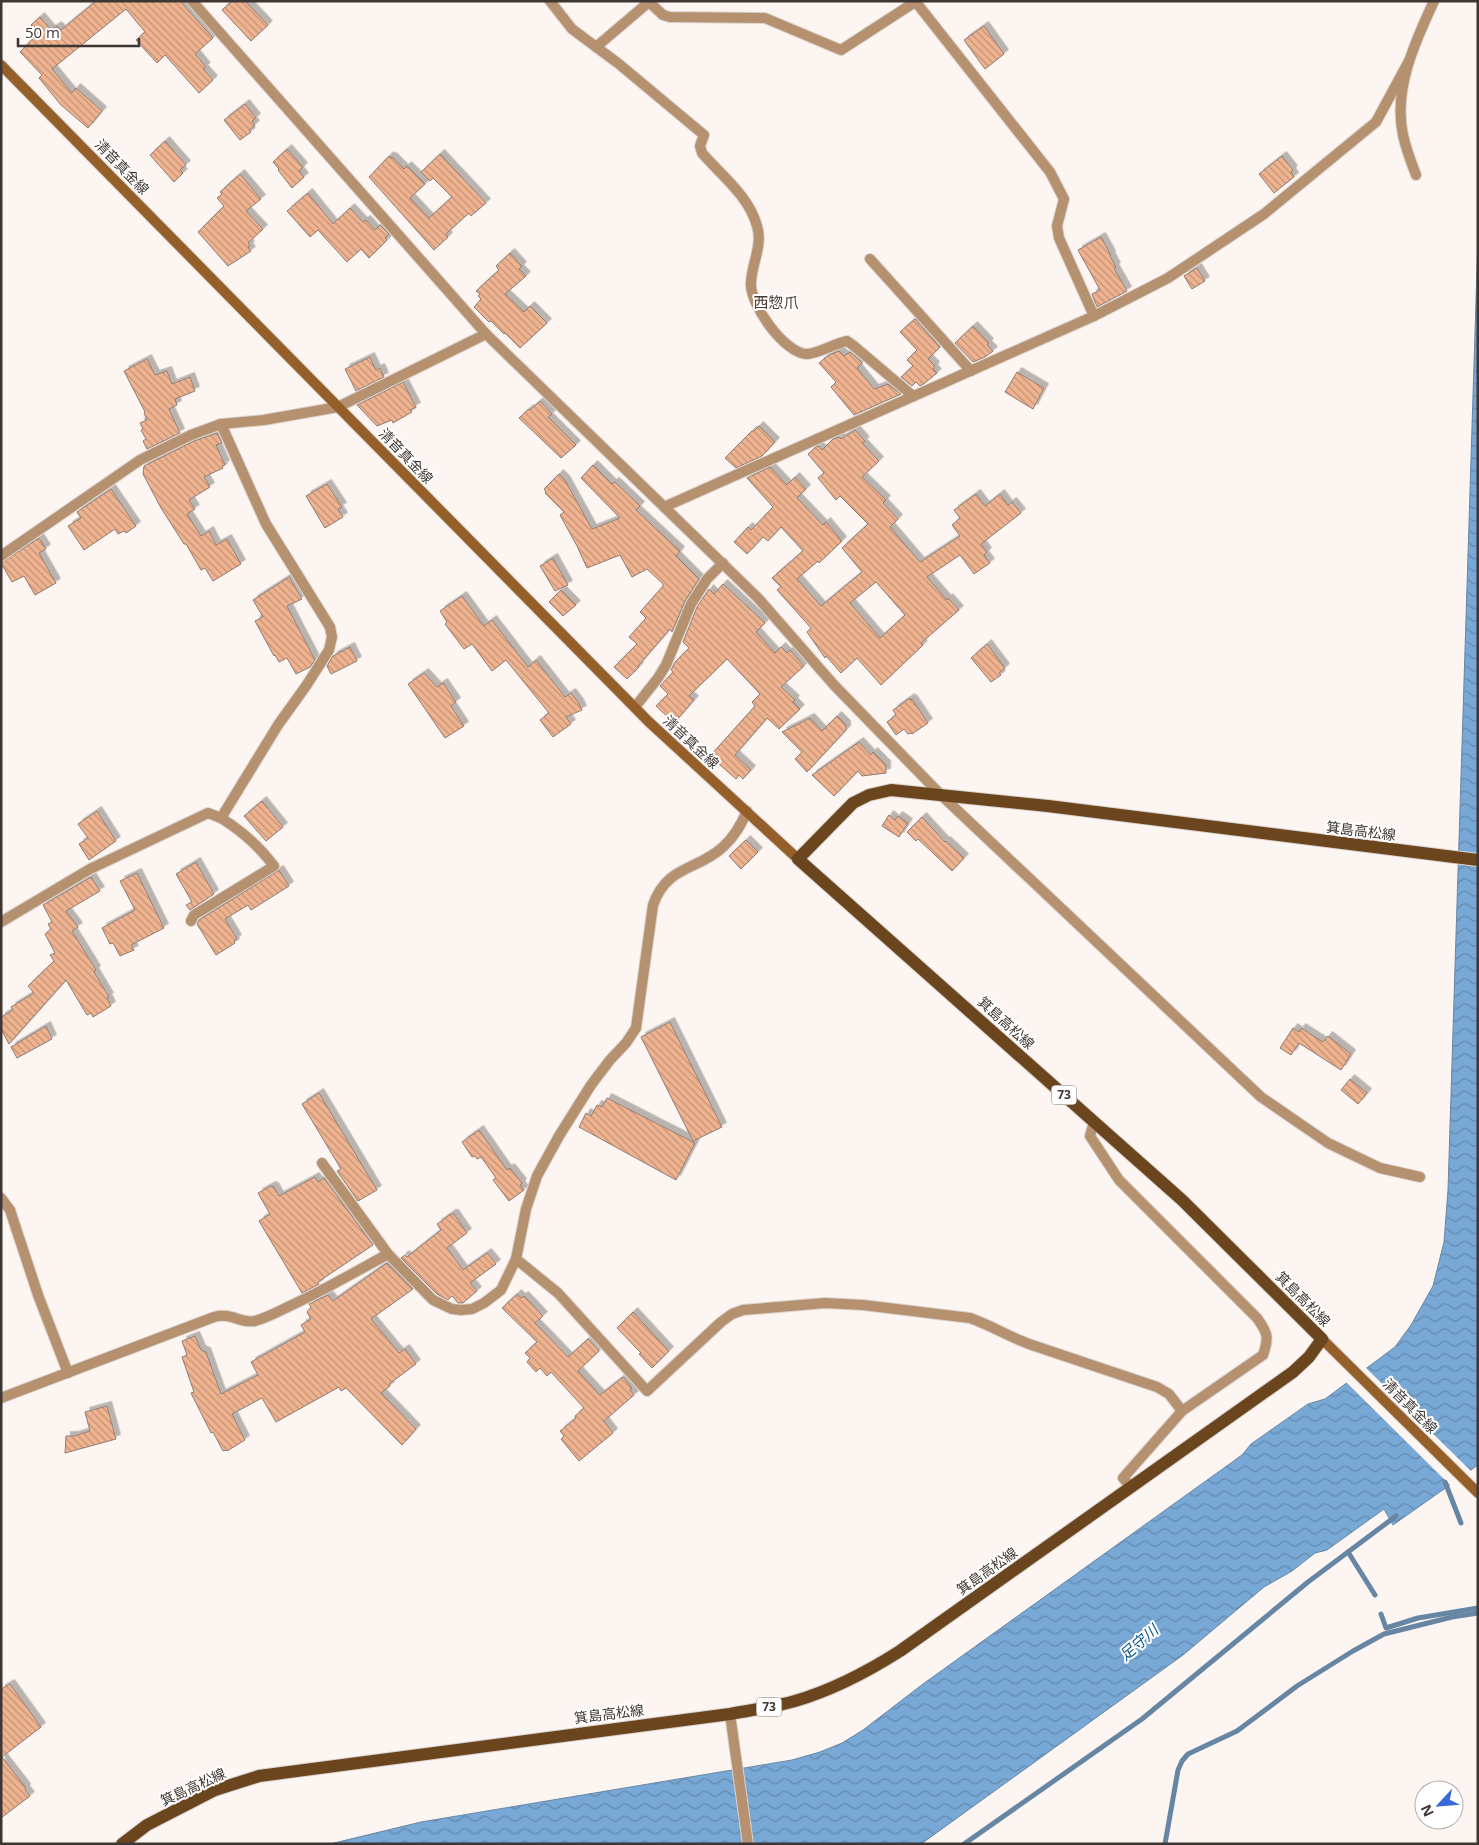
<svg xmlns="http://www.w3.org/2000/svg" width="1479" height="1845" viewBox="0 0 1479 1845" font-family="'Open Sans','Noto Sans JP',sans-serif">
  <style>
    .water { fill: url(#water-waves); stroke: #6686a4 }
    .pier { fill: #fdf5f1 }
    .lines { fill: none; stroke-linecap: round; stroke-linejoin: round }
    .stream { stroke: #6686a4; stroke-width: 5 }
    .building { fill: url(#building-back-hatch); stroke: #8d7c73; fill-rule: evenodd; filter: url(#shadow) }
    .street-casing { stroke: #dad3cf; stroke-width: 12 }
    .secondary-casing { stroke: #dad3cf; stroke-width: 12 }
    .primary-casing { stroke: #dad3cf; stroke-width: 14 }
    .street { stroke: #b6916f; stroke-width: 10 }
    .secondary { stroke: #945f28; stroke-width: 10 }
    .primary { stroke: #6a451e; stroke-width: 12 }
    .labels { text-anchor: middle; stroke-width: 4; stroke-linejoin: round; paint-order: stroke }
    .shield { fill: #fff; stroke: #777270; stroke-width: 1 }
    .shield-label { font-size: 12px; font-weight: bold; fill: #3d3632 }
    .street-label { font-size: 14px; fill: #3d3632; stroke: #fff }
    .neighbourhood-label { font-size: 15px; fill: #493a32; stroke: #fff }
    .water-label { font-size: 15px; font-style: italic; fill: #09568f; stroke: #fff }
  </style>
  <defs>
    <pattern id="water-waves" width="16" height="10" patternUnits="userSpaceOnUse" patternTransform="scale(1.25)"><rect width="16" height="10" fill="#78a8d5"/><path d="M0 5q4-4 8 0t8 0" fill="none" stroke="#648aad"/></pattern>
    <pattern id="building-back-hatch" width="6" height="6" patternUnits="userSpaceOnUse" patternTransform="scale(1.25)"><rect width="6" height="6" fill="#efb390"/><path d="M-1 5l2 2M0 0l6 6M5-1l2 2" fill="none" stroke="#c39276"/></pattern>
    <filter id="shadow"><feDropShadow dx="4.5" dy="-4.5" stdDeviation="0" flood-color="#0004"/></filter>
  </defs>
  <rect width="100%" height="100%" fill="#fdf5f1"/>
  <path class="water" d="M1478 237V1465L1393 1525 1384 1509 1327 1550 1315 1553 1292 1571 1264 1587 1183 1655 921 1844H330L421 1822 792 1760 820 1752 842 1743 863 1730 923 1684 1242 1455 1251 1444 1308 1404 1325 1399 1395 1347 1411 1325 1433 1286 1444 1242 1448 1190Z"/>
  <path class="pier" d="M1365 1367 1472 1472 1452 1487 1345 1381Z"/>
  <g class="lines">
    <g class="stream">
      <path d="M1445 1482 1461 1523"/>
      <path d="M1348 1552 1375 1595"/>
      <path d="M1381 1614 1386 1628 1418 1618 1478 1608"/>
      <path d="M964 1844 1142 1719 1308 1582 1396 1516"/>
      <path d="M1165 1844 1178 1770 1182 1761 1188 1754 1237 1731 1297 1686 1353 1651 1384 1634 1452 1617 1478 1613"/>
    </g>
  </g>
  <g class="building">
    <path d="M96 1H180L213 38 195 54 206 67 203 69 213 80 199 93 165 55 157 63 136 40 145 32 126 9 52 69 72 93 76 88 102 111 88 128 61 105 39 78 42 75 20 52 38 33 31 25 40 17 51 30 57 26 61 30Z"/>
    <path d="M232 1H245L268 25 251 41 222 10Z"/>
    <path d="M984 26 1004 54 985 69 964 40Z"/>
    <path d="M245 104 256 118 252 121 255 125 249 130 251 132 240 140 224 120Z"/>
    <path d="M165 141 186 165 180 170 183 173 174 182 150 155Z"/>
    <path d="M287 149 303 167 299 171 304 177 292 188 278 170 279 169 273 162Z"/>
    <path d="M440 154 486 203 471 216 469 213 446 234 448 237 434 250 369 177 389 156 391 158 392 157 404 169 407 166 425 184 410 198 429 218 452 197 433 178 430 181 421 172Z"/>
    <path d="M1282 156 1293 170 1291 172 1294 177 1274 193 1259 174Z"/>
    <path d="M240 174 261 199 246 211 263 229 248 243 250 246 248 247 251 251 248 253 228 266 198 232 224 206 217 198 222 194 220 192Z"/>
    <path d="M308 193 333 224 350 208 363 222 366 220 375 230 380 225 389 234 385 238 387 240 369 258 361 249 347 262 318 230 310 237 287 211Z"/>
    <path d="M1101 237 1111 255 1110 256 1116 267 1114 268 1127 291 1097 307 1092 294 1100 290 1078 250Z"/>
    <path d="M510 253 522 266 519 269 526 276 505 294 524 312 530 306 547 323 520 348 505 333 504 334 491 321 489 322 474 307 481 299 478 296 480 294 476 291 499 270 496 266Z"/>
    <path d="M1197 268 1205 281 1192 289 1184 276Z"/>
    <path d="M915 319 940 347 928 359 935 366 933 369 937 373 925 383 920 386 916 382 912 386 901 377 913 366 907 360 917 350 900 332Z"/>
    <path d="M973 326 989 343 987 345 993 351 985 357 973 362 955 343Z"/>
    <path d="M839 351 844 356 850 352 858 359 862 363 857 368 874 389 888 384 901 394 854 415 831 387 836 382 819 363 829 355Z"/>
    <path d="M370 357 376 370 380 368 384 377 356 391 345 369Z"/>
    <path d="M147 359 155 375 167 371 172 384 190 377 195 391 175 399 177 405 169 409 180 433 147 449 143 441 146 439 141 430 143 429 140 423 147 420 144 413 145 412 124 371Z"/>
    <path d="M1017 372 1044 388 1033 409 1005 392Z"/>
    <path d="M403 382 416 407 410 410 412 412 393 423 392 420 377 426 357 405Z"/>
    <path d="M540 401 552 414 548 417 576 445 561 458 519 418 529 409 530 410Z"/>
    <path d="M759 426 775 442 762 456 736 468 725 458 752 431H754Z"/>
    <path d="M855 430 865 441 862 443 879 461 862 477 886 500 883 503 898 519 890 527 920 562 960 536 952 525 960 518 954 510 976 494 985 506 1000 494 1008 505 1012 502 1021 513 981 544 987 552 984 555 990 563 974 574 960 555 927 577 947 600 948 598 959 610 921 643 923 645 881 685 857 658 841 673 826 656 825 658 807 632 811 628 777 590 781 587 772 578 803 551 781 527 768 541 763 537 747 554 734 542 748 527 751 530 773 507 747 478 770 467 787 485 795 477 806 489 797 498 823 525 826 522 842 541 819 563 818 561 797 579 821 606 862 572 842 548 868 524 840 496 836 500 818 478 824 473 808 454 816 447 818 446 822 450 833 439 839 437 841 439ZM876 582 905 615 880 638 850 603Z"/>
    <path d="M217 433 222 443 216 445 225 465 222 466 223 468 204 477 210 487 189 500 195 509 187 514 201 536 209 531 216 545 227 539 241 564 213 581 205 568 201 570 186 544H184L161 508 143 474 144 466 194 441Z"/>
    <path d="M593 465 612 484 615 482 640 506 636 510 680 551 676 556 699 579 685 601 672 632 670 629 638 666 639 667 627 679 614 667 637 644 629 637 646 618 640 612 663 586V584L647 569 632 577 620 555 587 568 577 546 560 515 564 512 545 493 546 492 544 489 559 474 565 480 592 529 620 518 581 478Z"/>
    <path d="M327 484 342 507 338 509 343 517 325 528 306 496Z"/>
    <path d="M111 489 136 526 126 533 124 531 118 534 115 529 84 550 68 526 81 518 77 512Z"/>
    <path d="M39 538 46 549 39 553 56 583 35 595 24 576 12 582 1 563Z"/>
    <path d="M553 558 568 585 555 591 540 566Z"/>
    <path d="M289 577 302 599 287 606 315 660 310 667 296 674 287 658 279 662 275 655 274 656 255 621 263 617 253 600Z"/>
    <path d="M723 584 765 623 756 632 775 653 781 647 787 653 790 650 804 666 781 687 795 700 793 702 800 709 779 729 767 718 735 755 751 770 743 779 739 775 736 779 710 756 755 706 752 702 760 694 727 659 689 696 694 700 674 723 656 706 668 694 660 686 673 672 671 670 675 662 689 648 683 642 697 607 709 589 714 594Z"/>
    <path d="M561 590 576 605 563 616 549 602Z"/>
    <path d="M462 596 484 626 492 620 528 667 536 660 565 697 571 693 578 702 582 710 566 717 571 724 553 737 540 720 549 713 506 660 492 671 472 644 464 649 445 624 447 622 440 611Z"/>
    <path d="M987 644 1005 668 999 673 1001 675 991 682 971 658Z"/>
    <path d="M350 647 357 661 331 674 327 666 333 656Z"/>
    <path d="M424 673 437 687 443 683 456 702 451 706 464 726 445 738 408 684Z"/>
    <path d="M910 698 911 700 912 699 928 723 912 734 911 733 908 734 904 729 896 735 887 722 896 715 893 710Z"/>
    <path d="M837 716 846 725V730L807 772 795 759 802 752 782 732 810 718 822 731Z"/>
    <path d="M859 742 871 755 873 752 886 765V773L862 776 858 771 834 796 812 775Z"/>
    <path d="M262 801 283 827 266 841 244 816Z"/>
    <path d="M97 811 116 841 89 860 79 844 88 838 78 824Z"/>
    <path d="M889 815 895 820 898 816 908 823 899 837 882 826Z"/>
    <path d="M922 817 945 842 946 841 964 858 952 871 918 839 916 841 907 832Z"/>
    <path d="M746 840 758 852 741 869 729 856Z"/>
    <path d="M196 862 214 894 190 910 186 905 192 902 176 874Z"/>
    <path d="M279 870 289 886 251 910 248 905 225 919 237 939 234 941 235 943 216 955 197 924 199 920Z"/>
    <path d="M137 873 164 928 131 945 134 950 120 956 113 943 110 944 102 928 135 910 120 881Z"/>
    <path d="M91 877 100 891 66 911 78 927 72 931 96 970 94 972 109 997 107 998 111 1006 93 1017 91 1013 87 1015 66 980 9 1044 1 1029V1017L13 1010 11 1007 34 993 28 986 54 961 50 955 55 953 45 934 51 929 48 924 52 922 43 905Z"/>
    <path d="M670 1022 722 1127 693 1141 641 1037Z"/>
    <path d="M46 1026 52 1039 17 1058 11 1047Z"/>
    <path d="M1293 1028 1299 1032 1301 1028 1323 1042 1328 1036 1351 1054 1341 1070 1299 1043 1291 1055 1280 1048Z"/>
    <path d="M1350 1079 1367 1093 1358 1104 1341 1090Z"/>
    <path d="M319 1093 377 1190 358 1201 337 1171 341 1169 302 1104Z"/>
    <path d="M607 1098 695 1143 676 1180 579 1127 586 1113 591 1116 597 1105 602 1107Z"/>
    <path d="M479 1130 507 1170 510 1168 522 1183 520 1185 524 1190 509 1201 493 1180 496 1178 481 1157 477 1159 475 1156 472 1157 462 1142Z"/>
    <path d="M315 1177 318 1182 324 1178 373 1245 318 1282 319 1284 302 1293 259 1221 270 1214 258 1193 271 1186 274 1187 279 1196Z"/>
    <path d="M451 1214H454L467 1233 447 1248 463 1270 487 1253 496 1264 470 1283 477 1291 463 1303H458L452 1296 448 1300 437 1294 401 1258 405 1255 407 1257 441 1230 437 1224Z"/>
    <path d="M387 1263 413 1289 371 1319 399 1353 405 1349 416 1364 389 1384 390 1386 381 1393 416 1429 402 1445 346 1388 341 1391 339 1387 276 1422 262 1398 232 1414 245 1440 227 1451 226 1450 223 1451 213 1432 211 1433 191 1393 194 1392 182 1357 187 1355 182 1341 195 1336 201 1350 206 1352 221 1394 258 1375 251 1362 305 1332 301 1325 311 1319 307 1312 311 1307 309 1304 328 1295 333 1301Z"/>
    <path d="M517 1294 521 1298 524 1296 543 1316 535 1323 568 1357 588 1339 599 1351 578 1371 600 1395 623 1377 632 1388 630 1390 634 1395 604 1421 613 1433 579 1461 561 1439 564 1436 560 1431 576 1418 575 1416 584 1408 551 1372 547 1376 540 1368 536 1372 527 1362 530 1358 525 1353 537 1342 502 1308Z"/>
    <path d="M633 1312 669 1351 652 1368 639 1354 641 1353 617 1328Z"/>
    <path d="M107 1406 116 1439 65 1453 66 1436H74L90 1431 85 1412Z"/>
    <path d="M10 1684 41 1727 2 1757 26 1788 25 1790 30 1796 1 1818V1689Z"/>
  </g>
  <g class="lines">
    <g class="street-casing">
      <g id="street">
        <path d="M192 1 486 334 758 598 834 685 940 794 1261 1097 1328 1143 1380 1168 1420 1177"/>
        <path d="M550 1 572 29 619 64 704 135 700 146 702 153C721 175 749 196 757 226 763 245 752 263 751 282 749 304 785 354 807 354 820 353 833 344 847 341L854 346 913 396"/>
        <path d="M915 1 1050 172 1064 199 1057 226 1059 238 1094 316"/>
        <path d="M596 47 649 2 663 15 670 17 765 18 841 50 915 2"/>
        <path d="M1416 175C1411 162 1406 149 1403 135 1393 89 1415 42 1434 1"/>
        <path d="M870 259 971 371"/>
        <path d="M664 507 1094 316 1168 278 1264 214 1376 122 1409 61"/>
        <path d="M1 556 140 460 191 435 221 424 264 420 338 407 486 334"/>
        <path d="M635 707 658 678 666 665 691 604 707 579 723 563"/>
        <path d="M191 921 194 915 274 866C259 846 242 831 221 818"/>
        <path d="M1 922 90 869 208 813 221 818 278 725 306 686 329 650 332 637 330 627 266 524 221 424"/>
        <path d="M1094 1122 1090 1136 1119 1180 1257 1318C1268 1333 1269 1338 1263 1355L1182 1411 1123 1478 1131 1487"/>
        <path d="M322 1163 388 1254 433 1300 452 1309 461 1310 472 1309 484 1303 501 1290 516 1259 526 1209 537 1176 559 1136 591 1085 610 1060 626 1043 636 1028 653 905C667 865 697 871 723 847 735 836 741 825 747 811"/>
        <path d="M1 1198 10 1210 38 1295 68 1373"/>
        <path d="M516 1259 558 1293 647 1391 721 1322 732 1314 743 1310 825 1303 863 1305 970 1318C990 1325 1008 1336 1029 1344L1157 1387 1169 1394 1182 1411"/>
        <path d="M1 1398 214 1317C232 1312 240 1324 255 1321 269 1317 281 1310 294 1304 326 1289 357 1271 388 1254"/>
        <path d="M730 1714 748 1844"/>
      </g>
    </g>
    <g class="secondary-casing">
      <g id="secondary">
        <path d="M1 65 649 722 798 859"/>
        <path d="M1322 1339 1478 1493"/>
      </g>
    </g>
    <g class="primary-casing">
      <path id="primary" d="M122 1844 147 1825 215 1790 259 1776 730 1714C752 1710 774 1707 795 1701 833 1690 867 1672 900 1651L1293 1372 1309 1357 1322 1339 1182 1200 798 859 853 803 869 795 891 790 1048 806 1478 860"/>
    </g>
    <use href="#street" class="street"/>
    <use href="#secondary" class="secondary"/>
    <use href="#primary" class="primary"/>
  </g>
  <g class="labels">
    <g class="shield">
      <rect x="1051.5" y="1085.5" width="25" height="19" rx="4"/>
      <rect x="756.5" y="1697.5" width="25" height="19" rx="4"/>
    </g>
    <g class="shield-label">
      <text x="1064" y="1099">73</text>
      <text x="769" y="1711">73</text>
    </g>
    <g class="street-label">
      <text transform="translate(122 167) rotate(46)" y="5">清音真金線</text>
      <text transform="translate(406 456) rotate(46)" y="5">清音真金線</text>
      <text transform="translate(691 742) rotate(43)" y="5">清音真金線</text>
      <text transform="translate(1361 831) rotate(7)" y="5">箕島高松線</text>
      <text transform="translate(1006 1023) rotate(42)" y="5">箕島高松線</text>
      <text transform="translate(1303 1299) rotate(45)" y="5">箕島高松線</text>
      <text transform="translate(1410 1406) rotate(45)" y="5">清音真金線</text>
      <text transform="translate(987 1571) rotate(-35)" y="5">箕島高松線</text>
      <text transform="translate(609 1714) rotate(-7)" y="5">箕島高松線</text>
      <text transform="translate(193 1787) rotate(-25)" y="5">箕島高松線</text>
    </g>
    <g class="neighbourhood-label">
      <text x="776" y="308">西惣爪</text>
    </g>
    <g class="water-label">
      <text transform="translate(1139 1643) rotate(-41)" y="5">足守川</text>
    </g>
  </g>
  <rect width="1479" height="1845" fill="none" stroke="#3d3632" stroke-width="5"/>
  <g transform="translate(1439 1805) rotate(244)"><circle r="24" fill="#ffffff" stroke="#b1afad"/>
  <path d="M0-4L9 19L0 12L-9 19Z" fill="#3a69da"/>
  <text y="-8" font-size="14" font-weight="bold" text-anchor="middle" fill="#3d3632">N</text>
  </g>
  <path d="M18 38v8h121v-8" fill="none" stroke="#3d3632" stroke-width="2.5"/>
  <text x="25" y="38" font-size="15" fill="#3d3632" stroke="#ffffff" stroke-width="4" paint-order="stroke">50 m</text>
</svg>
